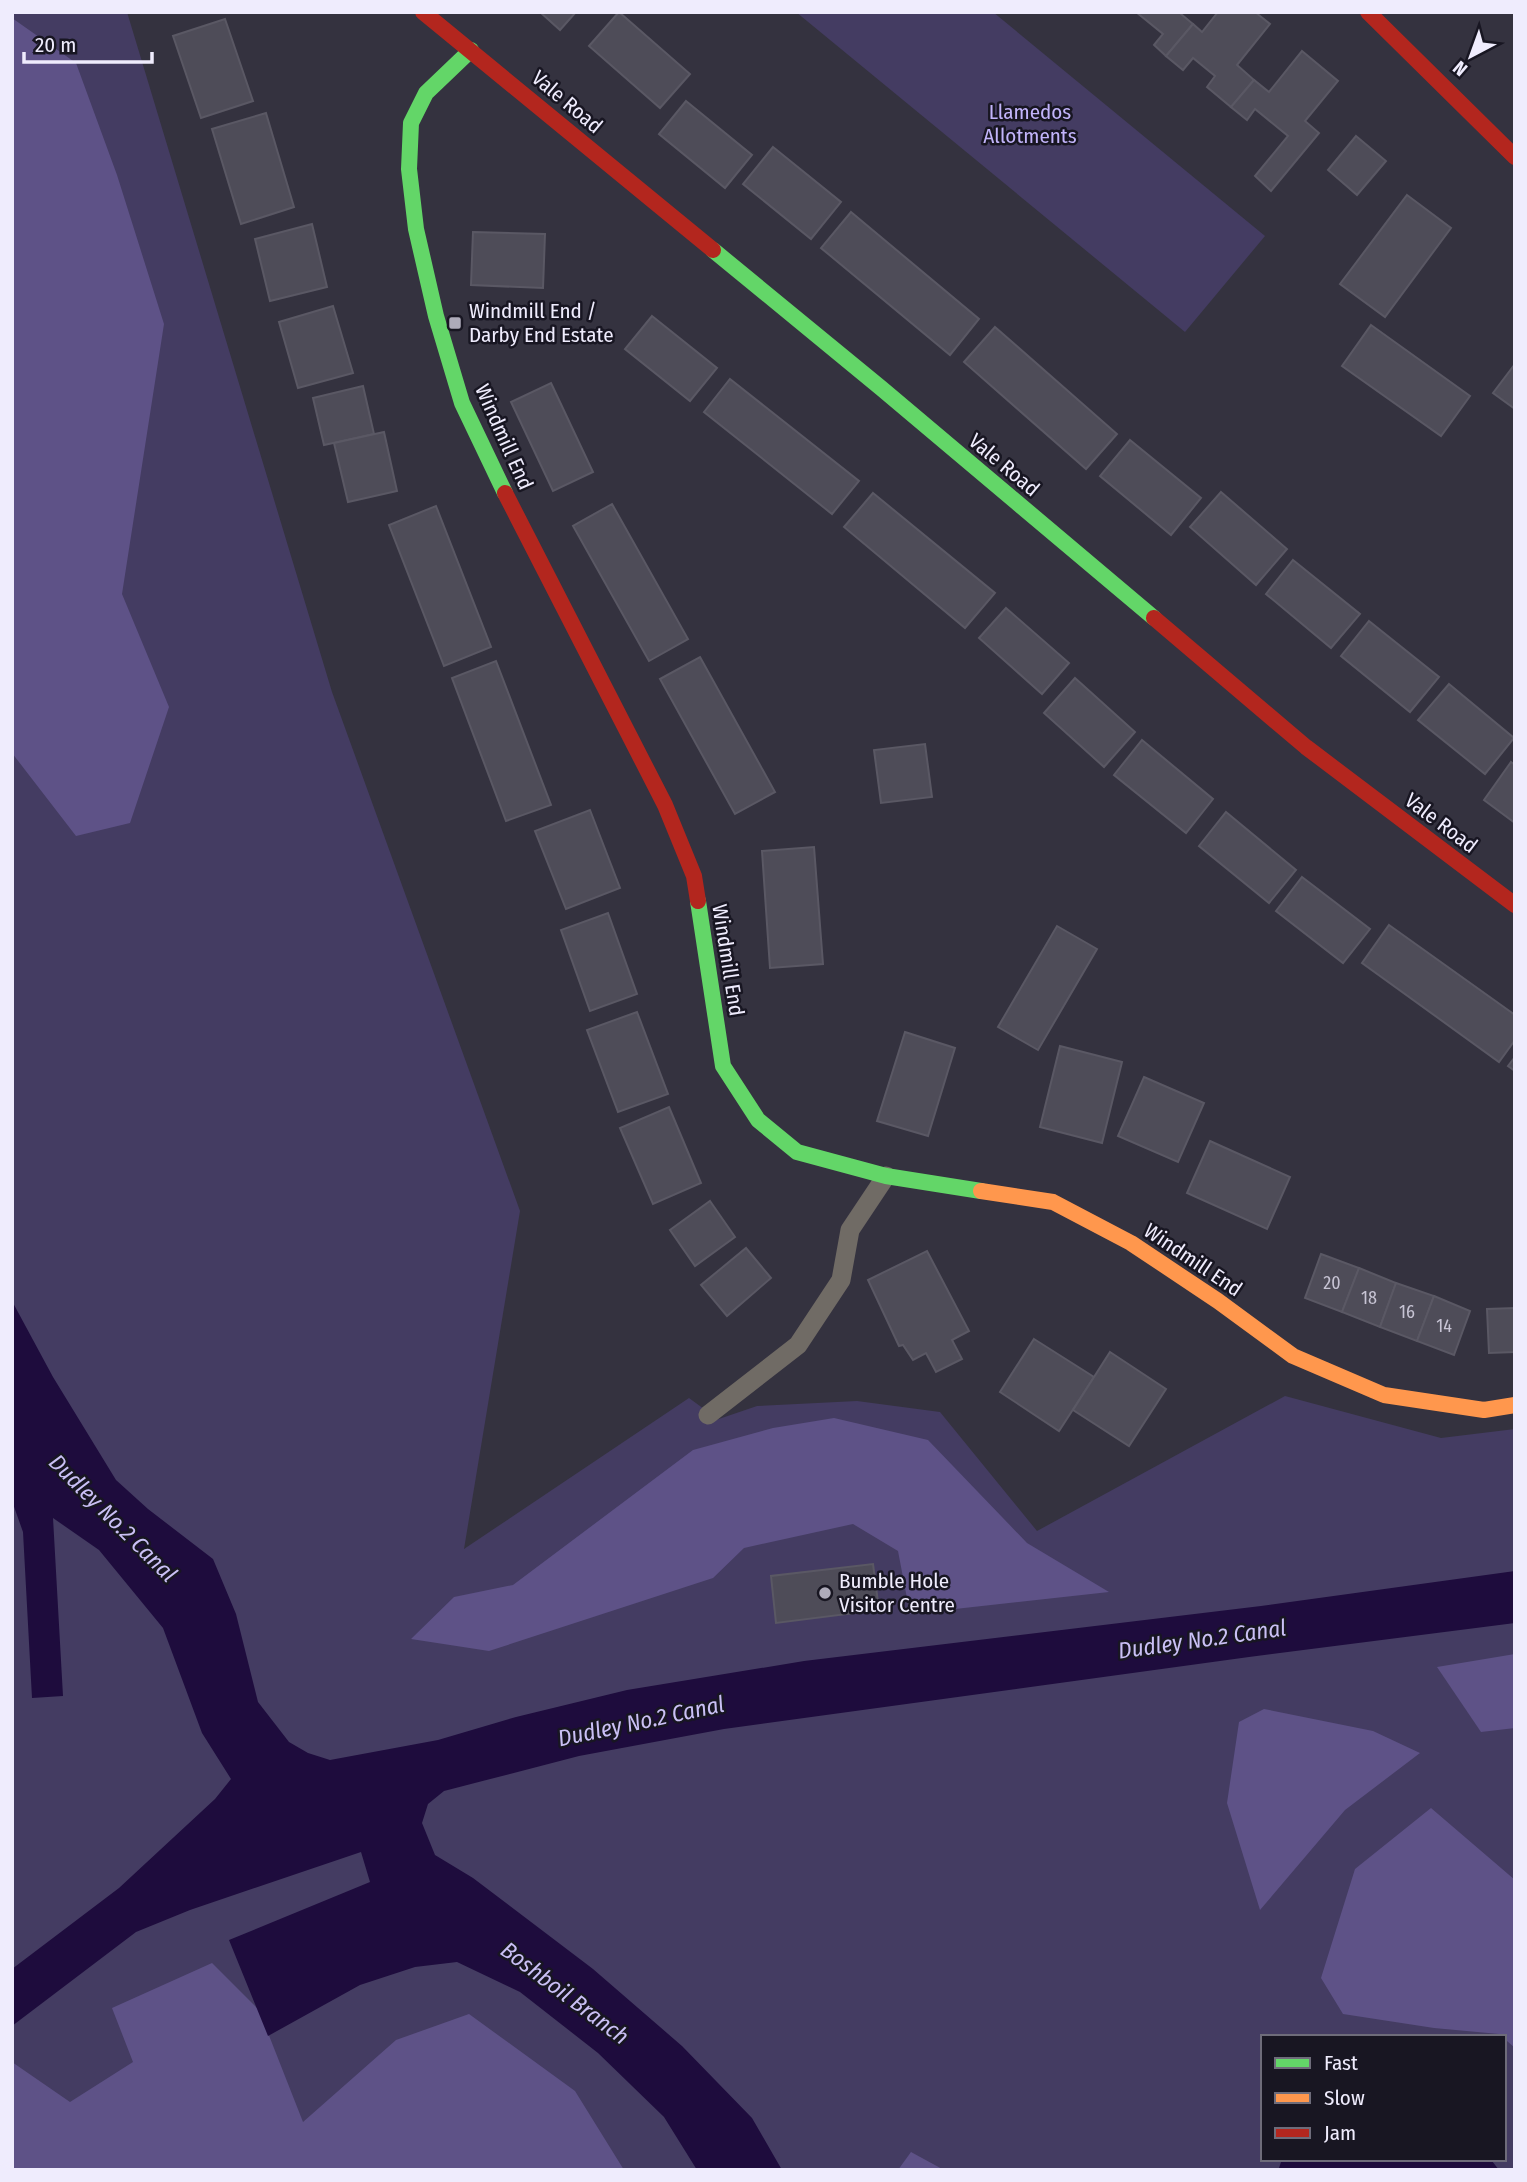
<svg xmlns="http://www.w3.org/2000/svg" width="1527" height="2182" viewBox="0 0 1527 2182" font-family="'Fira Sans Condensed',sans-serif">
  <style>
    .green { fill: #443c62; fill-rule: evenodd }
    .forest { fill: #5e5287 }
    .water { fill: #1e0c3d }
    .building { fill: #4e4c58; stroke: #5a5864; stroke-width: 2 }
    .lines { fill: none; stroke-linecap: round; stroke-linejoin: round }
    .lane { stroke: #706b65; stroke-width: 19 }
    .fast { stroke: #63d668; stroke-width: 16 }
    .slow { stroke: #ff974d; stroke-width: 16 }
    .jam { stroke: #b3261e; stroke-width: 16 }
    .poi-dot { fill: #aeabba; stroke: #181622; stroke-width: 2.5 }
    .labels { text-anchor: middle; stroke-width: 5; stroke-linejoin: round; paint-order: stroke }
    .number-label { font-size: 18px; fill: #c7c4d4 }
    .street-label { font-size: 21px; fill: #efecfd; stroke: #181622 }
    .park-label { font-size: 21px; fill: #c2b4fa; stroke: #181622 }
    .poi-label { font-size: 21px; fill: #efecfd; stroke: #181622; text-anchor: start }
    .water-label { font-size: 23px; font-style: italic; fill: #cac0f5; stroke: #181622 }
  </style>
  <rect width="100%" height="100%" fill="#34323f"/>
  <g class="green">
    <path d="M12 12H127L332 692 520 1211 464 1549 689 1398 704 1409 713 1421 757 1406 857 1401 940 1412 1037 1531 1285 1396 1441 1438 1515 1429V2170H12ZM1263 2037H1504V2159H1263Z"/>
    <path d="M796 12H993L1265 236 1185 332Z"/>
  </g>
  <g class="forest">
    <path d="M12 18 76 63 117 175 164 324 122 594 169 707 130 823 76 836 12 753Z"/>
    <path d="M834 1418 928 1440 1027 1543 1109 1592 910 1614 898 1551 853 1524 744 1548 713 1578 489 1651 411 1639 454 1597 513 1585 693 1450 773 1428Z"/>
    <path d="M1515 1654V1728L1481 1732 1437 1667Z"/>
    <path d="M1264 1709 1373 1731 1420 1753 1345 1810 1260 1910 1227 1803 1239 1722Z"/>
    <path d="M1431 1808 1515 1880V2048L1499 2034 1434 2028 1343 2014 1321 1978 1355 1869Z"/>
    <path d="M212 1963 259 2010 303 2122 396 2040 469 2014 575 2091 624 2170H12V2062L70 2102 133 2062 112 2008Z"/>
    <path d="M911 2152 944 2170H898Z"/>
  </g>
  <g class="water">
    <path d="M12 1301 53 1377 116 1480 148 1509 213 1559 236 1614 258 1702 289 1742 308 1753 330 1760 438 1740 516 1717 627 1690 804 1661 1261 1606 1515 1571V1623L1249 1657 724 1729 579 1756 444 1791 428 1804 422 1823 435 1855 473 1878 593 1969 682 2046 752 2118 782 2170H697L664 2117 598 2053 520 1992 457 1962 415 1967 360 1985 268 2036 229 1940 370 1882 361 1852 190 1910 136 1932 12 2026V1969L119 1888 215 1799 231 1779 202 1733 163 1628 99 1550 53 1518 63 1696 32 1698 23 1532 12 1501Z"/>
    <path d="M1282 2159H1485L1492 2161 1499 2170H1256L1279 2168Z"/>
  </g>
  <g class="building">
    <path d="M540 12H576L560 30Z"/>
    <path d="M619 12 690 74 660 108 589 46Z"/>
    <path d="M1136 12H1182L1181 14 1193 24 1166 56 1154 45 1163 34Z"/>
    <path d="M1218 12H1255L1270 24 1237 65 1254 80 1231 107 1207 87 1215 76 1193 58 1183 70 1166 56 1193 24 1202 32Z"/>
    <path d="M225 19 253 101 201 118 173 36Z"/>
    <path d="M1302 51 1338 81 1305 121 1319 133 1271 191 1255 176 1288 136 1255 109 1247 120 1231 107 1254 80 1269 92Z"/>
    <path d="M686 101 752 155 725 188 659 134Z"/>
    <path d="M266 113 294 207 241 224 212 129Z"/>
    <path d="M1356 136 1386 161 1357 195 1328 170Z"/>
    <path d="M773 147 841 202 811 239 743 184Z"/>
    <path d="M1407 195 1451 228 1385 317 1340 284Z"/>
    <path d="M851 212 979 319 950 355 821 248Z"/>
    <path d="M312 224 327 287 270 301 255 239Z"/>
    <path d="M473 232 545 234 543 288 471 285Z"/>
    <path d="M333 306 353 373 298 388 279 322Z"/>
    <path d="M652 316 717 368 690 401 625 349Z"/>
    <path d="M1371 325 1470 396 1441 436 1342 366Z"/>
    <path d="M995 327 1117 434 1086 469 964 362Z"/>
    <path d="M1515 364V409L1493 393Z"/>
    <path d="M730 379 859 481 832 514 704 412Z"/>
    <path d="M551 383 593 472 553 491 511 402Z"/>
    <path d="M363 386 374 434 324 445 313 398Z"/>
    <path d="M384 432 397 491 348 502 334 443Z"/>
    <path d="M1130 440 1201 498 1171 535 1100 476Z"/>
    <path d="M1221 492 1287 549 1256 585 1190 527Z"/>
    <path d="M873 493 995 593 965 628 844 527Z"/>
    <path d="M612 504 688 639 649 661 573 526Z"/>
    <path d="M436 506 491 647 444 666 389 525Z"/>
    <path d="M1293 560 1360 614 1331 648 1266 594Z"/>
    <path d="M1006 608 1069 663 1042 694 979 638Z"/>
    <path d="M1369 621 1439 677 1410 712 1341 656Z"/>
    <path d="M700 657 775 792 735 814 660 679Z"/>
    <path d="M496 661 551 805 506 821 452 678Z"/>
    <path d="M1075 678 1135 732 1104 767 1044 713Z"/>
    <path d="M1449 684 1514 738 1485 774 1418 720Z"/>
    <path d="M1142 740 1213 799 1186 833 1114 775Z"/>
    <path d="M925 744 932 797 881 803 874 750Z"/>
    <path d="M1511 762 1515 765V823L1484 800Z"/>
    <path d="M590 810 620 888 566 909 535 831Z"/>
    <path d="M1226 812 1296 870 1269 903 1199 846Z"/>
    <path d="M814 847 823 964 770 968 762 851Z"/>
    <path d="M1302 877 1370 929 1343 963 1276 911Z"/>
    <path d="M608 913 637 994 590 1011 561 930Z"/>
    <path d="M1389 925 1515 1015V1040L1499 1062 1362 963Z"/>
    <path d="M1057 926 1097 949 1038 1050 998 1027Z"/>
    <path d="M637 1012 668 1094 618 1112 587 1030Z"/>
    <path d="M905 1032 955 1048 928 1136 877 1121Z"/>
    <path d="M1060 1046 1122 1062 1102 1143 1040 1127Z"/>
    <path d="M1515 1057V1071L1508 1066Z"/>
    <path d="M1144 1077 1204 1103 1178 1162 1118 1136Z"/>
    <path d="M669 1107 701 1183 653 1204 620 1128Z"/>
    <path d="M1210 1141 1290 1177 1267 1229 1187 1193Z"/>
    <path d="M710 1201 735 1237 695 1266 670 1230Z"/>
    <path d="M746 1248 771 1278 727 1316 701 1285Z"/>
    <path d="M927 1251 969 1331 952 1340 962 1359 936 1372 926 1353 913 1360 903 1345 899 1346 868 1280Z"/>
    <path d="M1321 1254 1359 1268 1342 1312 1305 1298Z"/>
    <path d="M1359 1268 1396 1283 1380 1327 1342 1312Z"/>
    <path d="M1396 1283 1434 1296 1417 1341 1380 1327Z"/>
    <path d="M1434 1296 1470 1311 1454 1355 1417 1341Z"/>
    <path d="M1515 1308V1352L1489 1353 1487 1309Z"/>
    <path d="M1034 1339 1094 1377 1059 1431 1000 1392Z"/>
    <path d="M1110 1352 1166 1389 1129 1446 1073 1410Z"/>
    <path d="M873 1564 879 1610 776 1623 771 1576Z"/>
  </g>
  <g class="lines">
    <path class="lane" d="M708 1415 798 1345 841 1280 850 1230 886 1176"/>
    <g class="fast">
      <path d="M471 50 426 93 411 123 409 169 416 229 436 316 462 403 505 493"/>
      <path d="M713 250 881 388 1154 618"/>
      <path d="M698 901 723 1066 758 1120 797 1152 886 1176 981 1191"/>
    </g>
    <path class="slow" d="M981 1191 1053 1202 1131 1243 1218 1301 1293 1356 1384 1395 1484 1410 1515 1405"/>
    <g class="jam">
      <path d="M423 12 713 250"/>
      <path d="M1368 12 1515 157"/>
      <path d="M505 493 665 805 694 876 698 901"/>
      <path d="M1154 618 1306 747 1515 905"/>
    </g>
  </g>
  <g class="poi-dot">
    <rect x="448" y="316" width="14" height="14" rx="3.5"/>
    <circle cx="825" cy="1593" r="7"/>
  </g>
  <g class="labels">
    <g class="number-label">
      <text x="1332" y="1289">20</text>
      <text x="1369" y="1304">18</text>
      <text x="1407" y="1318">16</text>
      <text x="1444" y="1332">14</text>
    </g>
    <g class="street-label">
      <text transform="translate(567 102) rotate(40)" y="7">Vale Road</text>
      <text transform="translate(504 437) rotate(66)" y="7">Windmill End</text>
      <text transform="translate(1004 465) rotate(40)" y="7">Vale Road</text>
      <text transform="translate(1441 823) rotate(37)" y="7">Vale Road</text>
      <text transform="translate(728 960) rotate(81)" y="7">Windmill End</text>
      <text transform="translate(1193 1260) rotate(34)" y="7">Windmill End</text>
    </g>
    <g class="park-label">
      <text x="1030" y="119">Llamedos<tspan x="1030" dy="24">Allotments</tspan></text>
    </g>
    <g class="poi-label">
      <text x="469" y="318">Windmill End /<tspan x="469" dy="24">Darby End Estate</tspan></text>
      <text x="839" y="1588">Bumble Hole<tspan x="839" dy="24">Visitor Centre</tspan></text>
    </g>
    <g class="water-label">
      <text transform="translate(113 1518) rotate(45)" y="8">Dudley No.2 Canal</text>
      <text transform="translate(1202 1639) rotate(-8)" y="8">Dudley No.2 Canal</text>
      <text transform="translate(641 1721) rotate(-12)" y="8">Dudley No.2 Canal</text>
      <text transform="translate(565 1993) rotate(37)" y="8">Boshboil Branch</text>
    </g>
  </g>
  <rect width="1527" height="2182" fill="none" stroke="#efecfd" stroke-width="28"/>
  <rect x="1261" y="2035" width="245" height="126" fill="#181622" stroke="#6e6c7a" stroke-width="2"/>
  <rect x="1275" y="2058" width="35" height="10" fill="#63d668" stroke="#6e6c7a" stroke-width="2"/>
  <text x="1324" y="2070" font-size="21" fill="#efecfd">Fast</text>
  <rect x="1275" y="2093" width="35" height="10" fill="#ff974d" stroke="#6e6c7a" stroke-width="2"/>
  <text x="1324" y="2105" font-size="21" fill="#efecfd">Slow</text>
  <rect x="1275" y="2128" width="35" height="10" fill="#b3261e" stroke="#6e6c7a" stroke-width="2"/>
  <text x="1324" y="2140" font-size="21" fill="#efecfd">Jam</text>
  <g transform="translate(1471 56) rotate(221)" stroke="#181622" stroke-width="5" paint-order="stroke">
  <path d="M0-5L12 26L0 18L-12 26Z" fill="#efecfd"/>
  <text y="-10" font-size="19" font-weight="bold" text-anchor="middle" fill="#efecfd">N</text>
  </g>
  <path d="M24 52v10h128v-10" fill="none" stroke="#efecfd" stroke-width="3.5"/>
  <text x="35" y="52" font-size="21" fill="#efecfd" stroke="#181622" stroke-width="5" paint-order="stroke">20 m</text>
</svg>
